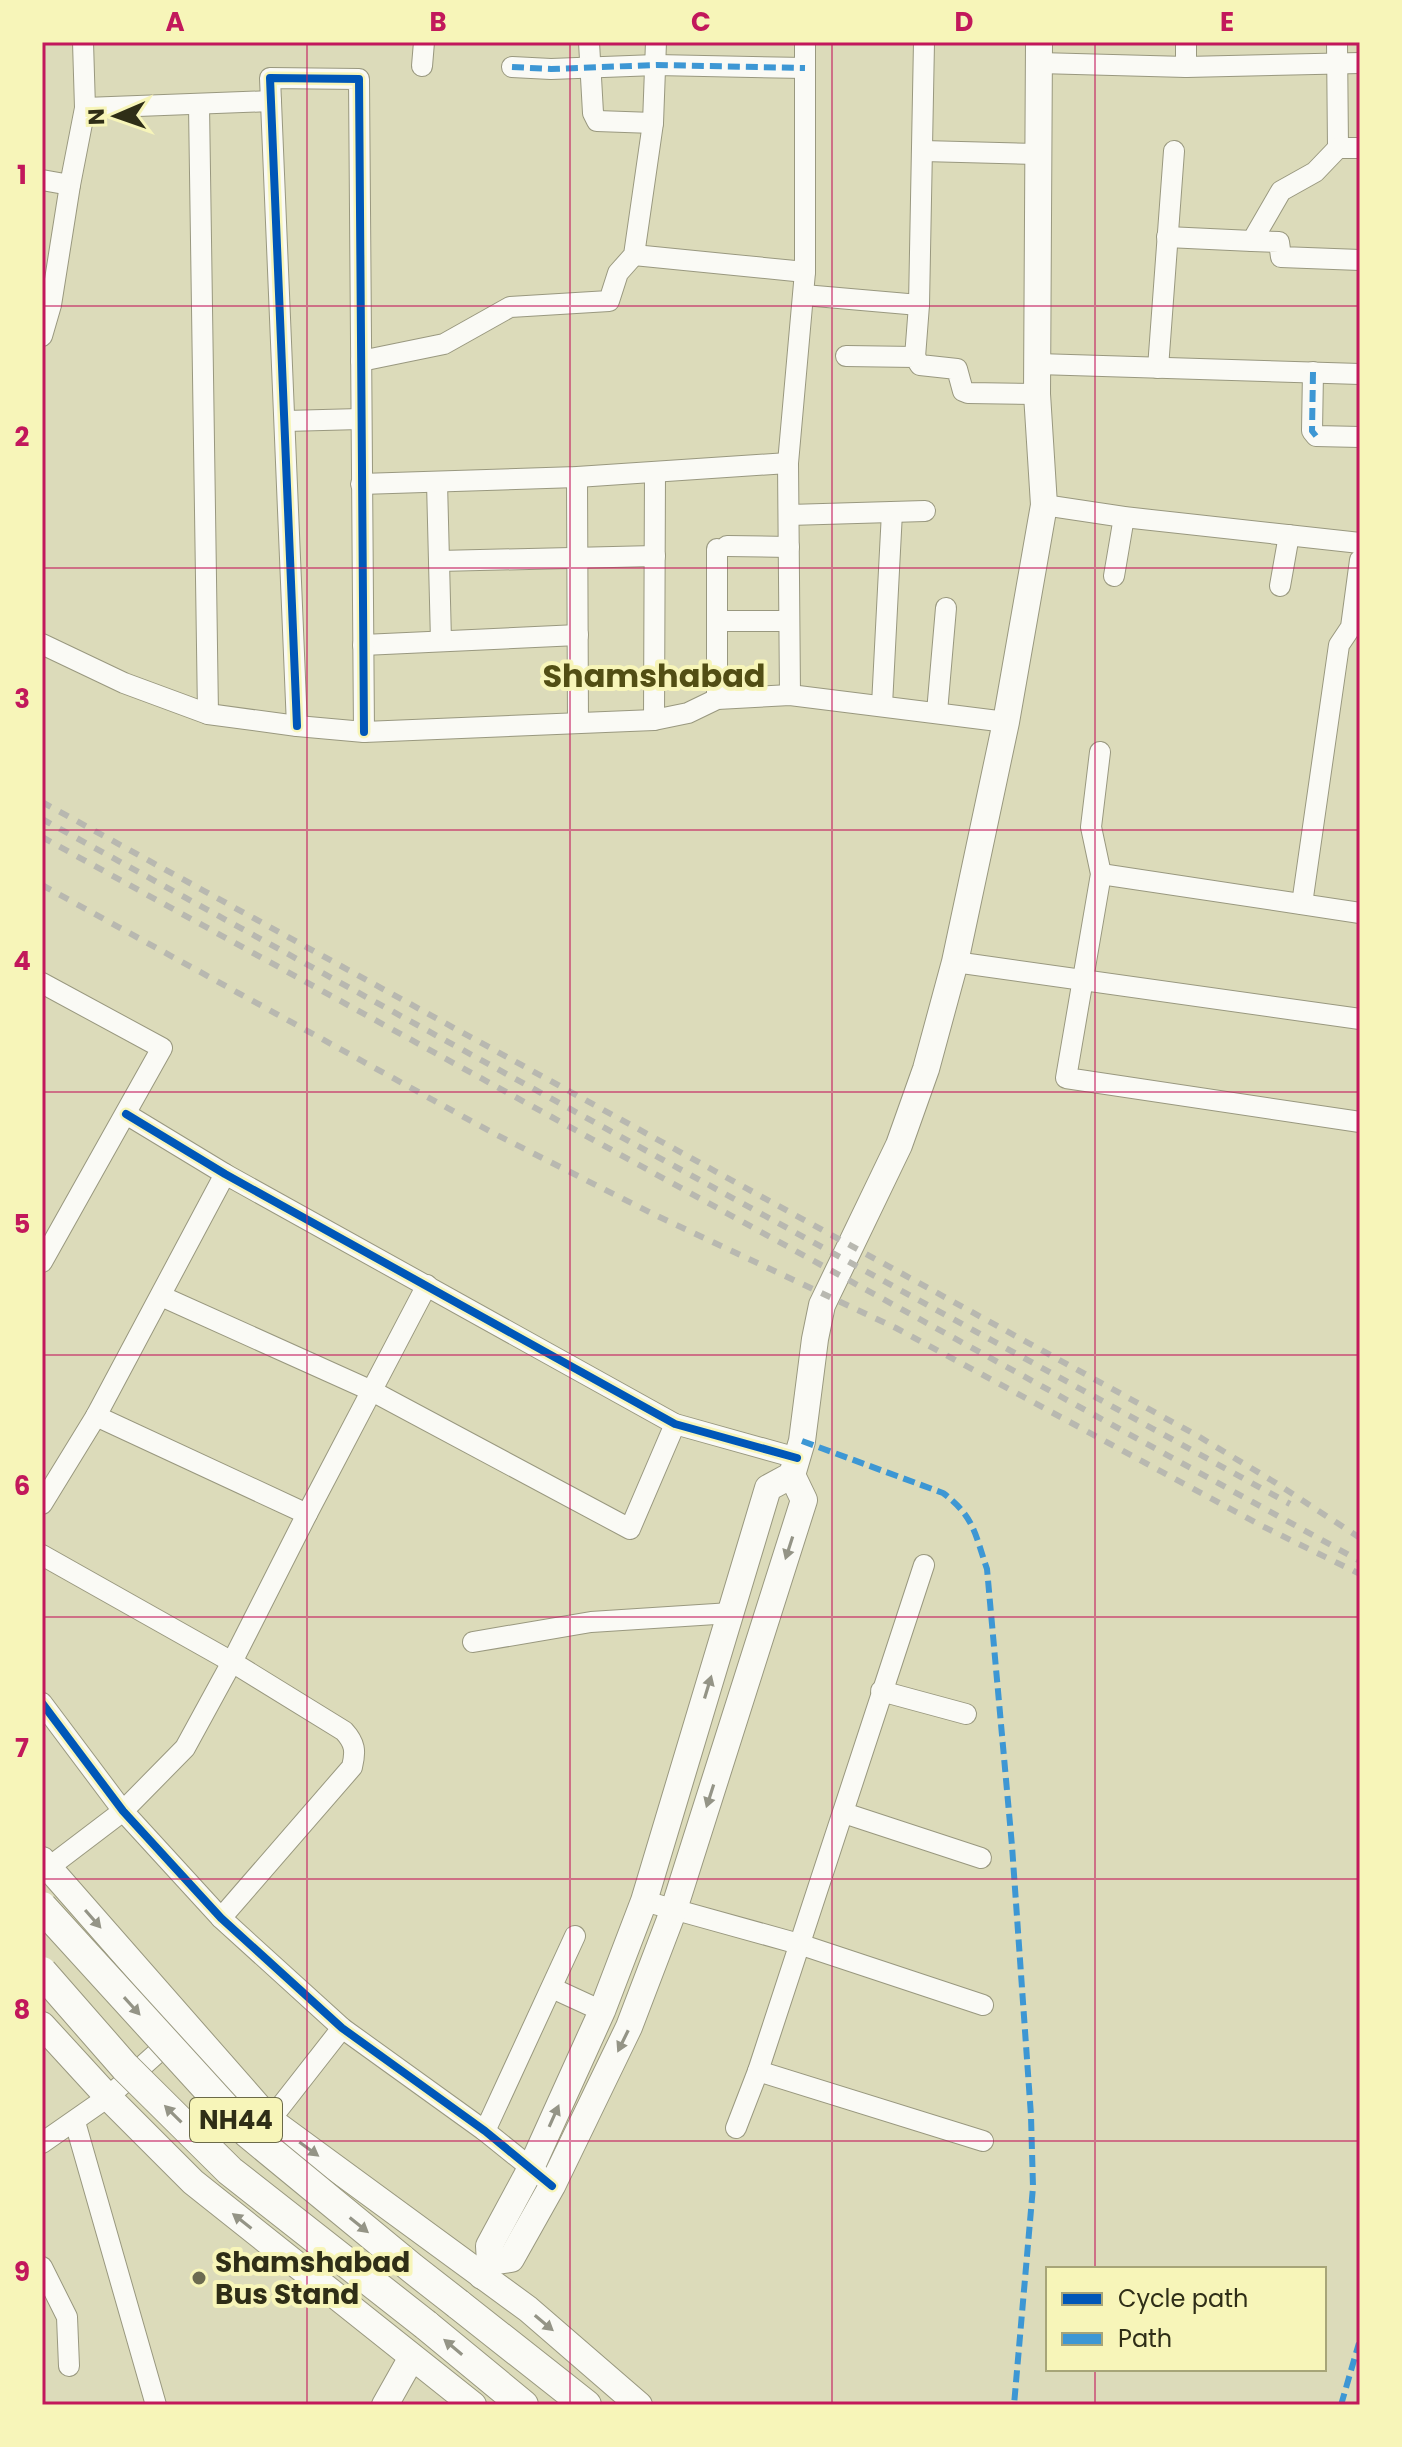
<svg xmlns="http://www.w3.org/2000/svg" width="1402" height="2447" viewBox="0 0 1402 2447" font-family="Poppins,sans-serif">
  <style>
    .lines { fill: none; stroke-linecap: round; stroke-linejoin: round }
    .minor-casing { stroke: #99987f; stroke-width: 22 }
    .major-casing { stroke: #99987f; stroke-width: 28 }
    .highway-casing { stroke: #99987f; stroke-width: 32 }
    .minor { stroke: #fafaf5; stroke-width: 20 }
    .major { stroke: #fafaf5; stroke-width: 26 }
    .highway { stroke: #fafaf5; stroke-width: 30 }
    .rail { stroke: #b8b8b0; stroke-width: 6; stroke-dasharray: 10 10; stroke-linecap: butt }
    .highway-bridge-casing { stroke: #99987f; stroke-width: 32; stroke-linecap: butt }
    .highway-bridge { stroke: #fafaf5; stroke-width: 30 }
    .quiet { stroke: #3d97d4; stroke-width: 6; stroke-dasharray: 12 6; stroke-linecap: butt }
    .cycleway-casing { stroke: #f7f5b9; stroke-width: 13 }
    .cycleway { stroke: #0057b8; stroke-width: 8 }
    .oneway { fill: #949486 }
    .grid { fill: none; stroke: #c2185b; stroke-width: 2; stroke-opacity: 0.55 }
    .poi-dot { fill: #6c6b50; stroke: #f7f5b9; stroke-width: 3 }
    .labels { text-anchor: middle; stroke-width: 8; stroke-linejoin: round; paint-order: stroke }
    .shield { fill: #f7f5b9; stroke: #6b6a48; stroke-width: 2 }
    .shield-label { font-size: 26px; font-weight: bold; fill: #2f2e17 }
    .poi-label { font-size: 28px; font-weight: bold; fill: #2f2e17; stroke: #f7f5b9; text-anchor: start }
    .quarter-label { font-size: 32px; font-weight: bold; fill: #524e14; stroke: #f7f5b9 }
    .neatline { fill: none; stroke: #c2185b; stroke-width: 3 }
    .grid-label { font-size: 26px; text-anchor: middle; font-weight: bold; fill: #c2185b }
  </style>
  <rect width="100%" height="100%" fill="#dcdbba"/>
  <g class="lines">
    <g class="minor-casing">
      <g id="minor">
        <path d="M589 42 593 113 597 121 653 123"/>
        <path d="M1186 42V67"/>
        <path d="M1337 42 1338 148"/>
        <path d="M1039 63 1186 67 1360 63"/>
        <path d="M422 66 424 42"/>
        <path d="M512 67 551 69 656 65 805 68"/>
        <path d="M199 105 208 714"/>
        <path d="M85 108 271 101"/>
        <path d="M923 151 1037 154"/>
        <path d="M42 180 70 185"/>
        <path d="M1167 237 1252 241 1281 191 1315 172 1338 148H1360"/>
        <path d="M1252 241 1279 242 1281 257 1360 260"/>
        <path d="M634 255 805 272"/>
        <path d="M804 295 919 305"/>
        <path d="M42 336 51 305 70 185 85 108 83 42"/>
        <path d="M846 356 915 357 920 365 957 369 963 391 968 393 1037 394"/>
        <path d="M915 357 919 305 924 42"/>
        <path d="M361 361 444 344 510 307 609 301 618 273 634 255 653 123 656 42"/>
        <path d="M1038 364 1360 374"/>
        <path d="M1158 368 1174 151"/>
        <path d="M1313 372 1312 431 1316 436 1360 437"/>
        <path d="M286 421 360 419"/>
        <path d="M577 477 578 723"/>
        <path d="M437 482 441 641"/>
        <path d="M361 484 577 477 788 463"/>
        <path d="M1044 505 1124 517 1360 543"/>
        <path d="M789 515 925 511"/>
        <path d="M727 546 789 547"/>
        <path d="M717 549V699"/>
        <path d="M439 561 655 556"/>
        <path d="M1114 576 1124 517"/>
        <path d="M1280 586 1289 535"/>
        <path d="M727 621H788"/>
        <path d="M42 644 124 683 208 714 297 726 364 732 654 720 688 713 717 699 790 695 1006 722"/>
        <path d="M363 645 578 635"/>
        <path d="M790 695 788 463 805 272V42"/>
        <path d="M882 705 892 512"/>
        <path d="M937 712 946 608"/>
        <path d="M654 720 655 472"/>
        <path d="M297 726 270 78 359 79 364 732"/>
        <path d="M1100 752 1091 827 1101 874 1066 1078 1360 1122"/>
        <path d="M1101 874 1360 913"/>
        <path d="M1302 904 1339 645 1351 627 1360 560"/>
        <path d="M955 962 1360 1019"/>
        <path d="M42 983 162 1048 42 1262"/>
        <path d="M126 1114 225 1174 675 1424 797 1458"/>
        <path d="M161 1296 372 1391 630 1529 675 1424"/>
        <path d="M96 1416 307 1514"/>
        <path d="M42 1504 96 1416 225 1174"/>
        <path d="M42 1555 232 1662 344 1731C355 1743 356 1751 352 1767L221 1918"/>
        <path d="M473 1642 591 1622 731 1613"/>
        <path d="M881 1691 966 1714"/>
        <path d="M42 1703 123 1811 221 1918 342 2028 485 2131 541 2176"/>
        <path d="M844 1813 981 1858"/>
        <path d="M48 1868 123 1811 185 1748 232 1662 307 1514 427 1285"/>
        <path d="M644 1901 799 1944 983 2005"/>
        <path d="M552 1988 602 2011"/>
        <path d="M758 2071 983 2141"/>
        <path d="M270 2120 342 2028"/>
        <path d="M75 2122 156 2405"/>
        <path d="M736 2128 758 2071 924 1565"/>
        <path d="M485 2131 575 1936"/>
        <path d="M42 2143 108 2097 176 2036"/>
        <path d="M42 2267 67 2317 69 2366"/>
      </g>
    </g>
    <g class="major-casing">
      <g id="major">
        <path d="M42 1860 270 2120 528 2309 639 2405"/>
        <path d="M42 2025 108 2097 193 2182 473 2405"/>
        <path d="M490 2262 511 2259 552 2186 629 2027 674 1909 804 1500 792 1475 802 1441 815 1339 822 1305 899 1145 926 1069 955 962 1006 722 1044 505 1037 394 1039 42"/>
        <path d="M482 2276 490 2262 489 2246 531 2168 602 2011 644 1901 768 1488 792 1475"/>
        <path d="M385 2405 412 2357"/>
      </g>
    </g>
    <g class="highway-casing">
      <g id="highway">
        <path d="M458 2304 586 2405"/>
        <path d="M426 2325 523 2405"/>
      </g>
    </g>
    <use href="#minor" class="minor"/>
    <use href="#major" class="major"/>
    <use href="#highway" class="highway"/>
    <g class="rail">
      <path d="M42 802 1198 1436 1276 1483 1360 1538"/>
      <path d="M42 819 1290 1504"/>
      <path d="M42 837 1360 1561"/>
      <path d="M42 885 493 1133 655 1215 896 1328 1262 1526 1360 1574"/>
    </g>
    <g class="highway-bridge-casing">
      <g id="highway-bridge">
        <path d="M42 1907 248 2133 412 2268 458 2304"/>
        <path d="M42 1972 125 2067 230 2171 426 2325"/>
      </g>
    </g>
    <use href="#highway-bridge" class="highway-bridge"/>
    <g class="quiet">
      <path d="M512 67 551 69 656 65 805 68"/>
      <path d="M1313 372 1312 431 1316 436"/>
      <path d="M802 1441 943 1493C974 1516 975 1534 987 1569L1012 1846 1031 2116 1033 2187 1014 2405"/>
      <path d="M1341 2405 1359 2343"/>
    </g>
    <g class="cycleway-casing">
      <g id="cycleway">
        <path d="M297 726 270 78 359 79 364 732"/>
        <path d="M126 1114 225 1174 675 1424 797 1458"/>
        <path d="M42 1703 123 1811 221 1918 342 2028 485 2131 552 2186"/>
      </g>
    </g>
    <use href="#cycleway" class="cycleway"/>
  </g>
  <defs><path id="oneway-solid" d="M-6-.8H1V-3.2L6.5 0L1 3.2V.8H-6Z" transform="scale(2)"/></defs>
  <g class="oneway">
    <use href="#oneway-solid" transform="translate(789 1548) rotate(108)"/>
    <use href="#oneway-solid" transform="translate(708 1687) rotate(-73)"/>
    <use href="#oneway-solid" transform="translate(710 1796) rotate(108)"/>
    <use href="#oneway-solid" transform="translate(93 1919) rotate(49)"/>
    <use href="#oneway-solid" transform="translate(132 2006) rotate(48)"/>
    <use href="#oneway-solid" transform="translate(623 2041) rotate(116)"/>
    <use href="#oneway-solid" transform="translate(173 2114) rotate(-135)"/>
    <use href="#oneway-solid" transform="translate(554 2116) rotate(-66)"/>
    <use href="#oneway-solid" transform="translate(309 2149) rotate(36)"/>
    <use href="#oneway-solid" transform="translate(242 2221) rotate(-142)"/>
    <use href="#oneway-solid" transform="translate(359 2225) rotate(39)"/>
    <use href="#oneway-solid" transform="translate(544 2323) rotate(40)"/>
    <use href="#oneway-solid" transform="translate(453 2347) rotate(-140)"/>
  </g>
  <path class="grid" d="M307 42V2405M570 42V2405M832 42V2405M1095 42V2269M42 306H1360M42 568H1360M42 830H1360M42 1092H1360M42 1355H1360M42 1617H1360M42 1879H1360M42 2141H1360M1095 2369V2405"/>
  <circle class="poi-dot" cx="199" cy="2278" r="8"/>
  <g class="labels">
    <rect class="shield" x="190" y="2098" width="92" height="44" rx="6"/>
    <g class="shield-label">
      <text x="236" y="2129">NH44</text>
    </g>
    <g class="poi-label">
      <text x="215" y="2272">Shamshabad<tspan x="215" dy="32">Bus Stand</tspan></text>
    </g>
    <g class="quarter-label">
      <text x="654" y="687">Shamshabad</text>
    </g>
  </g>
  <rect width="1402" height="2447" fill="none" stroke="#f7f5b9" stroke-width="88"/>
  <rect x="1046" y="2267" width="280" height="104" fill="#f7f5b9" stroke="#a7a578" stroke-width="2"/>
  <rect x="1062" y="2293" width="40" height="12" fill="#0057b8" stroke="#a7a578" stroke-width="2"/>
  <text x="1118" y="2307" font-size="24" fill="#2f2e17">Cycle path</text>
  <rect x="1062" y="2333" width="40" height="12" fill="#3d97d4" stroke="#a7a578" stroke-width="2"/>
  <text x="1118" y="2347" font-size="24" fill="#2f2e17">Path</text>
  <g transform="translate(116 116) rotate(268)" stroke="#f7f5b9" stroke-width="6" paint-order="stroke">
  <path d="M0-6L14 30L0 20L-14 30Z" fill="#2f2e17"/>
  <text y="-12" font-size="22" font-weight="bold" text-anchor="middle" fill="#2f2e17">N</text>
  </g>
  <rect x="44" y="44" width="1314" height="2359" class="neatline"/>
  <g class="grid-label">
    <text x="175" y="31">A</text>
    <text x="438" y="31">B</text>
    <text x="701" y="31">C</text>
    <text x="964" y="31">D</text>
    <text x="1227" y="31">E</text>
    <text x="22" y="184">1</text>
    <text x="22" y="446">2</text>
    <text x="22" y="708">3</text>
    <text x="22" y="970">4</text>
    <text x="22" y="1233">5</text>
    <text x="22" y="1495">6</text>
    <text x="22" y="1757">7</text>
    <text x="22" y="2019">8</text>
    <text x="22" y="2281">9</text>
  </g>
</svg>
